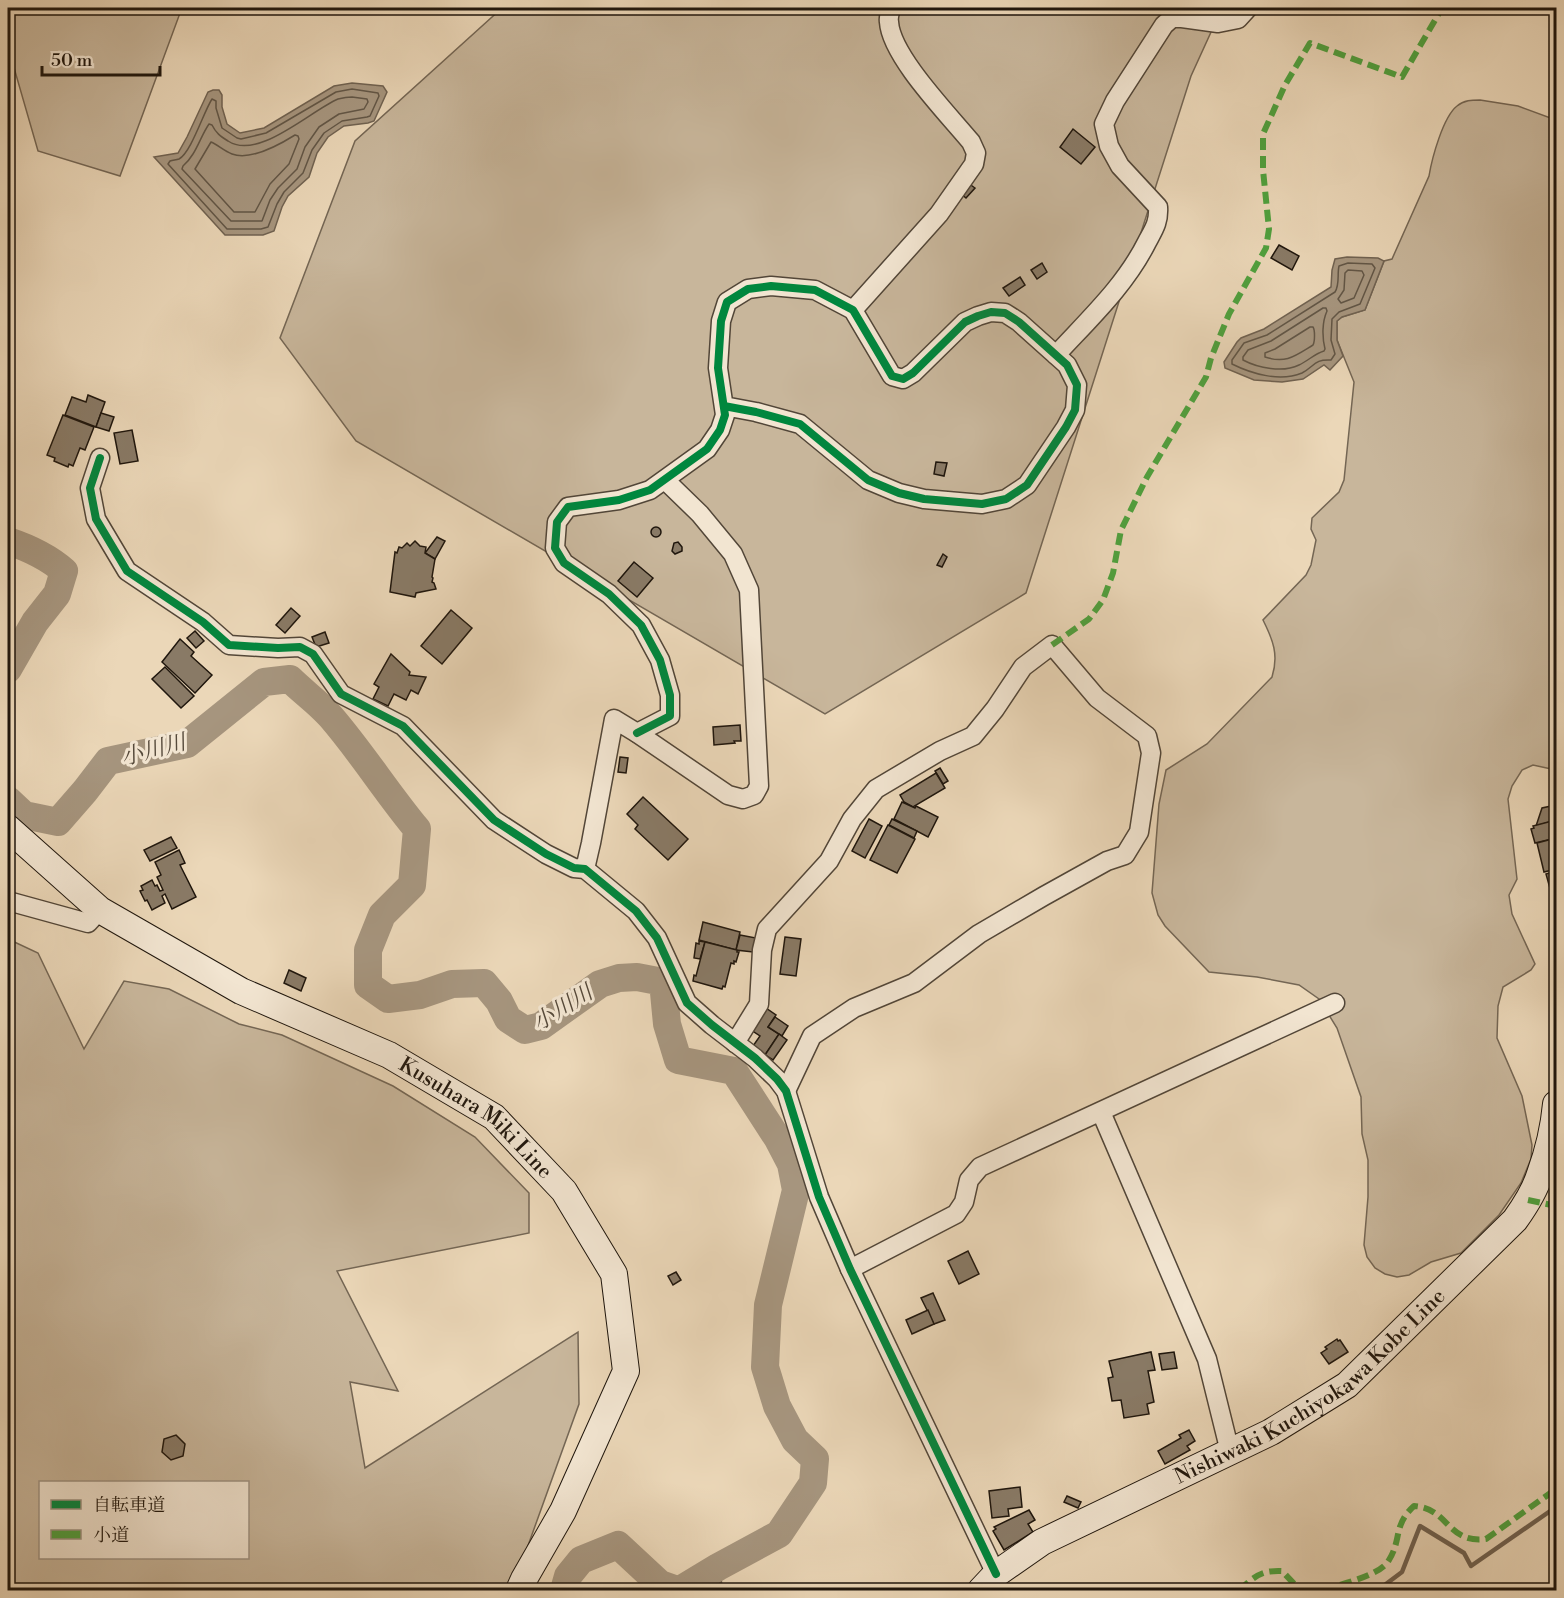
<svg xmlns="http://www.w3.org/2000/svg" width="1564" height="1598" viewBox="0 0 1564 1598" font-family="'Libre Bodoni','Noto Serif JP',serif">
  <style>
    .green { fill: #c8b69b; stroke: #746654; stroke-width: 1.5; fill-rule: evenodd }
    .water { fill: #a6957e; stroke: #706251; stroke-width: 1.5 }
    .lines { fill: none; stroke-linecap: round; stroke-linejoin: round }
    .shore { stroke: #625646; stroke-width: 1.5 }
    .stream { stroke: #706251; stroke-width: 4.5 }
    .river { stroke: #a6957e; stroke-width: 28 }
    .building { fill: #897a66; stroke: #1f160d; stroke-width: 1.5 }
    .minor-casing { stroke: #524638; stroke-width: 21 }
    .secondary-casing { stroke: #1f160d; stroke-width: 28 }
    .minor { stroke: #f2e5d1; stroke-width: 18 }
    .secondary { stroke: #f2e5d1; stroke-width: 26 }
    .quiet { stroke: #4fa13e; stroke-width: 6; stroke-dasharray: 12 6; stroke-linecap: butt }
    .cycleway-casing { stroke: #f2e5d1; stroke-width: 11 }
    .cycleway { stroke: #00873e; stroke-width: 8 }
    .labels { text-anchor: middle; stroke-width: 6; stroke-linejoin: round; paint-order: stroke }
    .street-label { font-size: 21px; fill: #1f160d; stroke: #f2e5d1 }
    .water-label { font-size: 22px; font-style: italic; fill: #55493a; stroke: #f2e5d1 }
  </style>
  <rect width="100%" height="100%" fill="#ebd7b8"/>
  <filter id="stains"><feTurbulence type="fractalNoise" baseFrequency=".00333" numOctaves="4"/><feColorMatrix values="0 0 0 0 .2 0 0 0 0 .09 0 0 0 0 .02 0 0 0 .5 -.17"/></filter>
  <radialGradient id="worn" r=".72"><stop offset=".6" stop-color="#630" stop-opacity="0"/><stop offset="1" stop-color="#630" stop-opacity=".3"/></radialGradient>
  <g class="green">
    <path d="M8 8H184L180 13 120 176 38 151 8 47Z"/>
    <path d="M502 8H1222L1191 76 1026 593 825 714 356 441 280 338 355 141Z"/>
    <path d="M1480 100 1518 106 1556 120V770L1533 765 1522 770 1512 786 1508 799 1517 879 1509 895 1512 914 1535 964 1531 970 1503 987 1498 1006 1497 1038 1522 1096 1532 1145 1531 1159 1521 1183 1499 1215 1461 1253 1431 1262 1409 1275 1397 1277 1385 1274 1375 1268 1367 1257 1364 1245 1368 1197V1160L1362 1134 1361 1097 1337 1028 1319 999 1299 985 1257 977 1209 972 1165 926 1158 915 1152 893 1159 804 1166 770 1207 744 1272 677C1279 655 1273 640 1263 620L1306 575 1311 565 1316 540 1311 529 1312 518 1339 492 1344 480 1354 382 1337 340V321L1342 317 1365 310 1384 261 1392 259 1429 176C1432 158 1443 117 1457 106 1464 100 1472 100 1480 100Z"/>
    <path d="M8 939 38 953 84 1049 124 981 169 989 239 1024 282 1035 393 1086 475 1137 529 1193V1233L337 1271 398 1391 350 1382 365 1468 578 1332 579 1404 512 1590H8ZM40 1482H248V1558H40Z"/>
  </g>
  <g class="water">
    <path d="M352 83 383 86 387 92 374 121 368 123 344 126 328 137 317 153 309 177 288 196 282 207 274 231 263 235H225L154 157 178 153 187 137 208 92 213 90H219L222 95V107L227 124 240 133 264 128 334 86Z"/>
    <path d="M1347 257 1378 258 1384 261 1365 310 1342 317 1337 321V340L1343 356 1330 370 1324 365 1303 379 1282 382 1254 380 1225 368 1224 362 1237 342 1241 338 1264 329 1331 287 1332 270 1335 259Z"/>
  </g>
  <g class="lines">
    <g class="shore">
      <path d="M352 89 378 93 379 96 370 116 367 117 342 121 324 133 312 150 303 173 284 192 277 204 268 227 261 229H227L168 164 170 161C173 160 176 160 179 159 191 153 204 111 212 99L216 101V108L222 128 237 138 241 139 266 133 336 92Z"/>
      <path d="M352 97 367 99 368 102 364 109 339 114 319 127 305 147 297 169 278 188 270 200 262 221H231L182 169 183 166C196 155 200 137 209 124L212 125C216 133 220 136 228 141 258 161 310 111 338 99 342 98 348 97 352 97Z"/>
      <path d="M295 135 298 136 299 139 289 164 270 184 255 212H234L195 169 211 142C218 145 224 151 232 154 251 161 279 145 295 135Z"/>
      <path d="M1348 263 1372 264 1375 268 1360 304 1339 312 1332 319 1331 340 1335 354 1331 360C1314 359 1315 366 1302 373 1280 382 1252 374 1232 364V360L1244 343 1267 335 1335 292C1340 284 1337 274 1339 266Z"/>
      <path d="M1348 270 1362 271 1364 275 1354 298 1341 303 1338 299 1344 290 1345 273Z"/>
      <path d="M1323 308H1326L1327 311C1322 322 1322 337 1325 349L1324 351C1314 354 1308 361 1299 365 1283 373 1258 368 1243 360V357L1248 350 1271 341Z"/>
      <path d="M1310 327H1313C1315 330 1315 341 1313 345 1295 356 1286 364 1265 357V353L1275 349Z"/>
    </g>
    <g class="stream">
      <path d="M718 1567 721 1590"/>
      <path d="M1272 1590H1273"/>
      <path d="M1372 1590 1382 1587 1402 1572 1420 1526 1464 1553 1471 1566 1556 1507"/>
    </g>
    <g class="river">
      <path d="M8 541C29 548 47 556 64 571L57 594 35 622 8 669"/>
      <path d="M8 800 24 815 58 822 85 791 108 761 187 744 264 682 290 679C303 692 319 703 331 717 362 753 387 793 417 829L412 885 382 915 368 950V985L388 999 420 995 452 984 484 983 499 1001 508 1019 525 1030 541 1026 600 984 619 978 637 977 663 982 667 1024 678 1060 734 1071 778 1139 791 1164 796 1190 768 1305 765 1367 777 1406 795 1440 815 1459 813 1483 779 1534 718 1567 680 1590"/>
      <path d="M564 1590 568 1576 581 1560 618 1545 660 1584 677 1590"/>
    </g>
  </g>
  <g class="building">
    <path d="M1073 129 1095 147 1081 164 1060 147Z"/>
    <path d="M968 183 975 188 966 198 960 193Z"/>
    <path d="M1279 245 1299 256 1292 270 1271 258Z"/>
    <path d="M1042 263 1047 272 1037 279 1031 270Z"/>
    <path d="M1020 277 1025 285 1009 296 1003 288Z"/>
    <path d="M88 395 105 402 96 427 65 415 72 397 86 402Z"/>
    <path d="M101 413 114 417 109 431 96 427Z"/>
    <path d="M63 415 94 427 85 450 80 448 73 466 69 464 68 467 54 461 55 458 47 455Z"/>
    <path d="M132 430 138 461 120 464 114 433Z"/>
    <path d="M936 462 947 463 944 476 934 474Z"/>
    <circle cx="656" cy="532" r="5"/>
    <path d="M437 537 445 541 435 559 425 553Z"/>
    <path d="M415 541 420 546 426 547 425 553 435 559 432 577 433 578 432 582 434 583 436 589 416 593 415 597 390 592 395 552 397 553 399 547 402 548 407 543 410 546Z"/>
    <path d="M678 542 682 547V551L675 554 672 551 674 543Z"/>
    <path d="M943 554 947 557 942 567 937 565Z"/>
    <path d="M634 562 653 578 637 597 618 581Z"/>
    <path d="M291 608 300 616 285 633 276 625Z"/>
    <path d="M451 610 472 628 442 664 421 646Z"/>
    <path d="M195 631 204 641 196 648 187 638Z"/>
    <path d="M325 632 329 643 316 647 312 637Z"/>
    <path d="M180 639 194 652 191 656 212 675 195 693 162 662Z"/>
    <path d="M391 654 410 672 409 675 426 677 418 694 411 690 406 700 394 694 388 706 373 699 379 687 374 684Z"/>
    <path d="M165 667 194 696 181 708 152 679Z"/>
    <path d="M740 725 741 741H734L735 743 714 745 713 727Z"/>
    <path d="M620 757 628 758 626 773 618 772Z"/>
    <path d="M940 768 948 781 943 784 935 771Z"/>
    <path d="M936 773 945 788 913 807 904 802 900 795Z"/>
    <path d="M643 797 688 839 668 860 635 829 638 825 627 814Z"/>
    <path d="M902 802 915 808 916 806 938 817 928 837 894 819Z"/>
    <path d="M1556 805V820L1536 826 1542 808Z"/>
    <path d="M869 819 882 826 865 858 852 851Z"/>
    <path d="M892 819 917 831 914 838 889 825Z"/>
    <path d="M1556 820V838L1535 843 1531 829 1534 828 1533 826Z"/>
    <path d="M888 825 915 839 897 873 870 860Z"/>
    <path d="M171 837 177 848 150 861 144 850Z"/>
    <path d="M1556 838V869L1544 872 1537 843Z"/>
    <path d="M179 850 185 863 180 865 196 897 172 909 165 894 162 896 165 903 152 910 147 900 145 901 140 891 143 890 141 886 152 880 155 886 157 885 160 891 163 890 157 877 161 875 155 862Z"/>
    <path d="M1556 871V890L1551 892 1546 874Z"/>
    <path d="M703 922 740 932 736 950 699 940Z"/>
    <path d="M740 935 756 938 753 952 736 950Z"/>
    <path d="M785 937 801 939 796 976 780 974Z"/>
    <path d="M699 941 705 942 700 959 694 958 696 943 699 944Z"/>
    <path d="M705 942 737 950V952H739L736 962 734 961V964L731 963 725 987 723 986 722 989 693 981 694 975 696 976Z"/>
    <path d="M289 970 306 978 301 991 284 983Z"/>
    <path d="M763 1006 776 1015 768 1027 779 1034 765 1055 753 1046 760 1036 748 1028Z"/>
    <path d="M775 1017 788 1026 782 1036 768 1027Z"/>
    <path d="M779 1034 787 1040 773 1060 765 1055Z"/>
    <path d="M968 1251 979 1274 959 1284 948 1261Z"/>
    <path d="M676 1272 681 1280 673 1285 668 1276Z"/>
    <path d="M933 1293 945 1320 934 1324 921 1298Z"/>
    <path d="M928 1310 934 1324 912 1334 906 1320Z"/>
    <path d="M1337 1339 1338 1341 1340 1340 1348 1352 1329 1364 1321 1353 1327 1349 1325 1347Z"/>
    <path d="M1151 1352 1155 1370 1148 1371 1154 1402 1147 1404 1149 1414 1124 1418 1121 1400 1112 1401 1108 1378 1113 1377 1109 1361Z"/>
    <path d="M1174 1352 1177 1368 1162 1370 1159 1354Z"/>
    <path d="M1189 1430 1195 1441 1187 1446 1190 1450 1165 1464 1158 1451 1181 1438 1179 1435Z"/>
    <path d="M176 1435 185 1444 183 1456 171 1460 162 1452 164 1439Z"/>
    <path d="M1020 1487 1022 1507 1008 1509 1009 1516 992 1518 989 1491Z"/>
    <path d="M1067 1496 1081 1502 1078 1508 1064 1502Z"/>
    <path d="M1029 1510 1035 1520 1028 1524 1033 1532 1004 1550 993 1531 996 1529 994 1527Z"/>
  </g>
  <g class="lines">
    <g class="minor-casing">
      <g id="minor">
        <path d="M853 310 939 214 974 164 976 153 971 142C948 114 891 56 889 22 888 17 890 12 891 8"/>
        <path d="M1056 355C1089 319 1125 286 1147 242 1154 229 1159 222 1158 207L1120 166 1109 146 1104 124 1115 101 1164 25 1172 18H1182L1218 23 1238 19 1248 8"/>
        <path d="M100 458 90 488 96 519 127 571 203 622 229 645 278 648 300 647 313 654 341 694 403 726 494 820 546 854 574 868 585 869 636 911 657 938 687 1003 712 1025 755 1058 777 1079 786 1091 819 1197 850 1269 996 1574"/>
        <path d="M637 733 670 716V695L660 660 641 625 609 594 564 563 555 548 557 522 568 507 619 500 650 490 707 449 720 430 725 415 718 368 721 321 727 302 748 289 771 286 815 290 853 310 892 376 903 379 913 373 965 322 978 316 991 312 1005 313 1019 322 1067 365 1077 385 1075 410 1066 427 1027 485 1006 499 982 504 924 499 899 493 868 480 800 424 756 412 724 406"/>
        <path d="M585 869 591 843 614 719 637 733 728 795 743 799 754 795 759 786 749 590 733 554 700 514 665 480"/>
        <path d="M8 901 88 923 100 910"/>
        <path d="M735 1043 759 1004 762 950 767 929 829 861 852 819 876 789 940 751 973 736 995 709 1023 667 1052 645 1097 698 1147 736 1151 753 1139 832 1125 855 1107 861 1044 896 979 934 914 983 854 1008 812 1036 786 1091"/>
        <path d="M1101 1112 1207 1359 1230 1452"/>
        <path d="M850 1269 956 1214 964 1202 969 1180 980 1167 1335 1003"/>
      </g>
    </g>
    <g class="secondary-casing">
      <g id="secondary">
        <path id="s1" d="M8 828 100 910 241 991 389 1055 494 1117 564 1191 614 1274 626 1371 563 1511 524 1579 519 1590"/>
        <path id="s2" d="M981 1590 996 1574 1042 1542 1271 1432 1347 1385 1515 1220C1525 1206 1535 1190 1540 1174 1548 1152 1554 1126 1556 1104"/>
      </g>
    </g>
    <use href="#minor" class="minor"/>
    <use href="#secondary" class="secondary"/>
    <g class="quiet">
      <path d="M1052 645 1089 619 1103 600 1113 573 1121 530 1147 477 1206 377 1211 358 1229 314 1266 248 1269 229 1263 170V134L1285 85 1310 43 1402 77 1442 8"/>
      <path d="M1528 1200 1556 1206"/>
      <path d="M982 1589 988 1590"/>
      <path d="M1239 1590C1255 1577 1260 1570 1282 1571L1300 1590"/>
      <path d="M1323 1590C1341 1584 1380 1576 1389 1560 1402 1539 1393 1525 1414 1506 1449 1508 1447 1544 1486 1539L1556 1489"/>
    </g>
    <g class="cycleway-casing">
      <g id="cycleway">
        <path d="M100 458 90 488 96 519 127 571 203 622 229 645 278 648 300 647 313 654 341 694 403 726 494 820 546 854 574 868 585 869 636 911 657 938 687 1003 712 1025 755 1058 777 1079 786 1091 819 1197 850 1269 996 1574"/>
        <path d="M637 733 670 716V695L660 660 641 625 609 594 564 563 555 548 557 522 568 507 619 500 650 490 707 449 720 430 725 415 718 368 721 321 727 302 748 289 771 286 815 290 853 310 892 376 903 379 913 373 965 322 978 316 991 312 1005 313 1019 322 1067 365 1077 385 1075 410 1066 427 1027 485 1006 499 982 504 924 499 899 493 868 480 800 424 756 412 724 406"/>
      </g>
    </g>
    <use href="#cycleway" class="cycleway"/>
  </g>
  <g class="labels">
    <g class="street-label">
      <text dy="7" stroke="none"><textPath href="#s1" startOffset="555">Kusuhara Miki Line</textPath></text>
      <text dy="7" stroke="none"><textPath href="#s2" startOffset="390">Nishiwaki Kuchiyokawa Kobe Line</textPath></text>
    </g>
    <g class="water-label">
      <text transform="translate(153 749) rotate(-15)" y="8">小川川</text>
      <text transform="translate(562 1007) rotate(-32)" y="8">小川川</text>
    </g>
  </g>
  <rect width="1564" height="1598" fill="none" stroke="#ebd7b8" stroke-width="30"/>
  <rect x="9" y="9" width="1546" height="1580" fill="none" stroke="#1f160d" stroke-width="3"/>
  <rect x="15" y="15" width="1534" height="1568" fill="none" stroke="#1f160d" stroke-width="1.5"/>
  <rect x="39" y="1481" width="210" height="78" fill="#f2e5d1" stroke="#9e9283" stroke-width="1.5"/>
  <rect x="51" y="1500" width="30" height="9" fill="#00873e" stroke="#9e9283" stroke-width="1.5"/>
  <text x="93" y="1511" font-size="18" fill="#1f160d">自転車道</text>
  <rect x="51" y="1530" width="30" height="9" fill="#4fa13e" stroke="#9e9283" stroke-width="1.5"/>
  <text x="93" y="1541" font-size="18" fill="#1f160d">小道</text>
  <path d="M42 66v9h118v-9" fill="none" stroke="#1f160d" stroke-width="3"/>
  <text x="51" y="66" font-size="18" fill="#1f160d" stroke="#f2e5d1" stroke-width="4.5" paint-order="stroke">50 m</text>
  <rect width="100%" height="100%" filter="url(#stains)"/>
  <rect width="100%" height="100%" fill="url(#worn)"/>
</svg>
